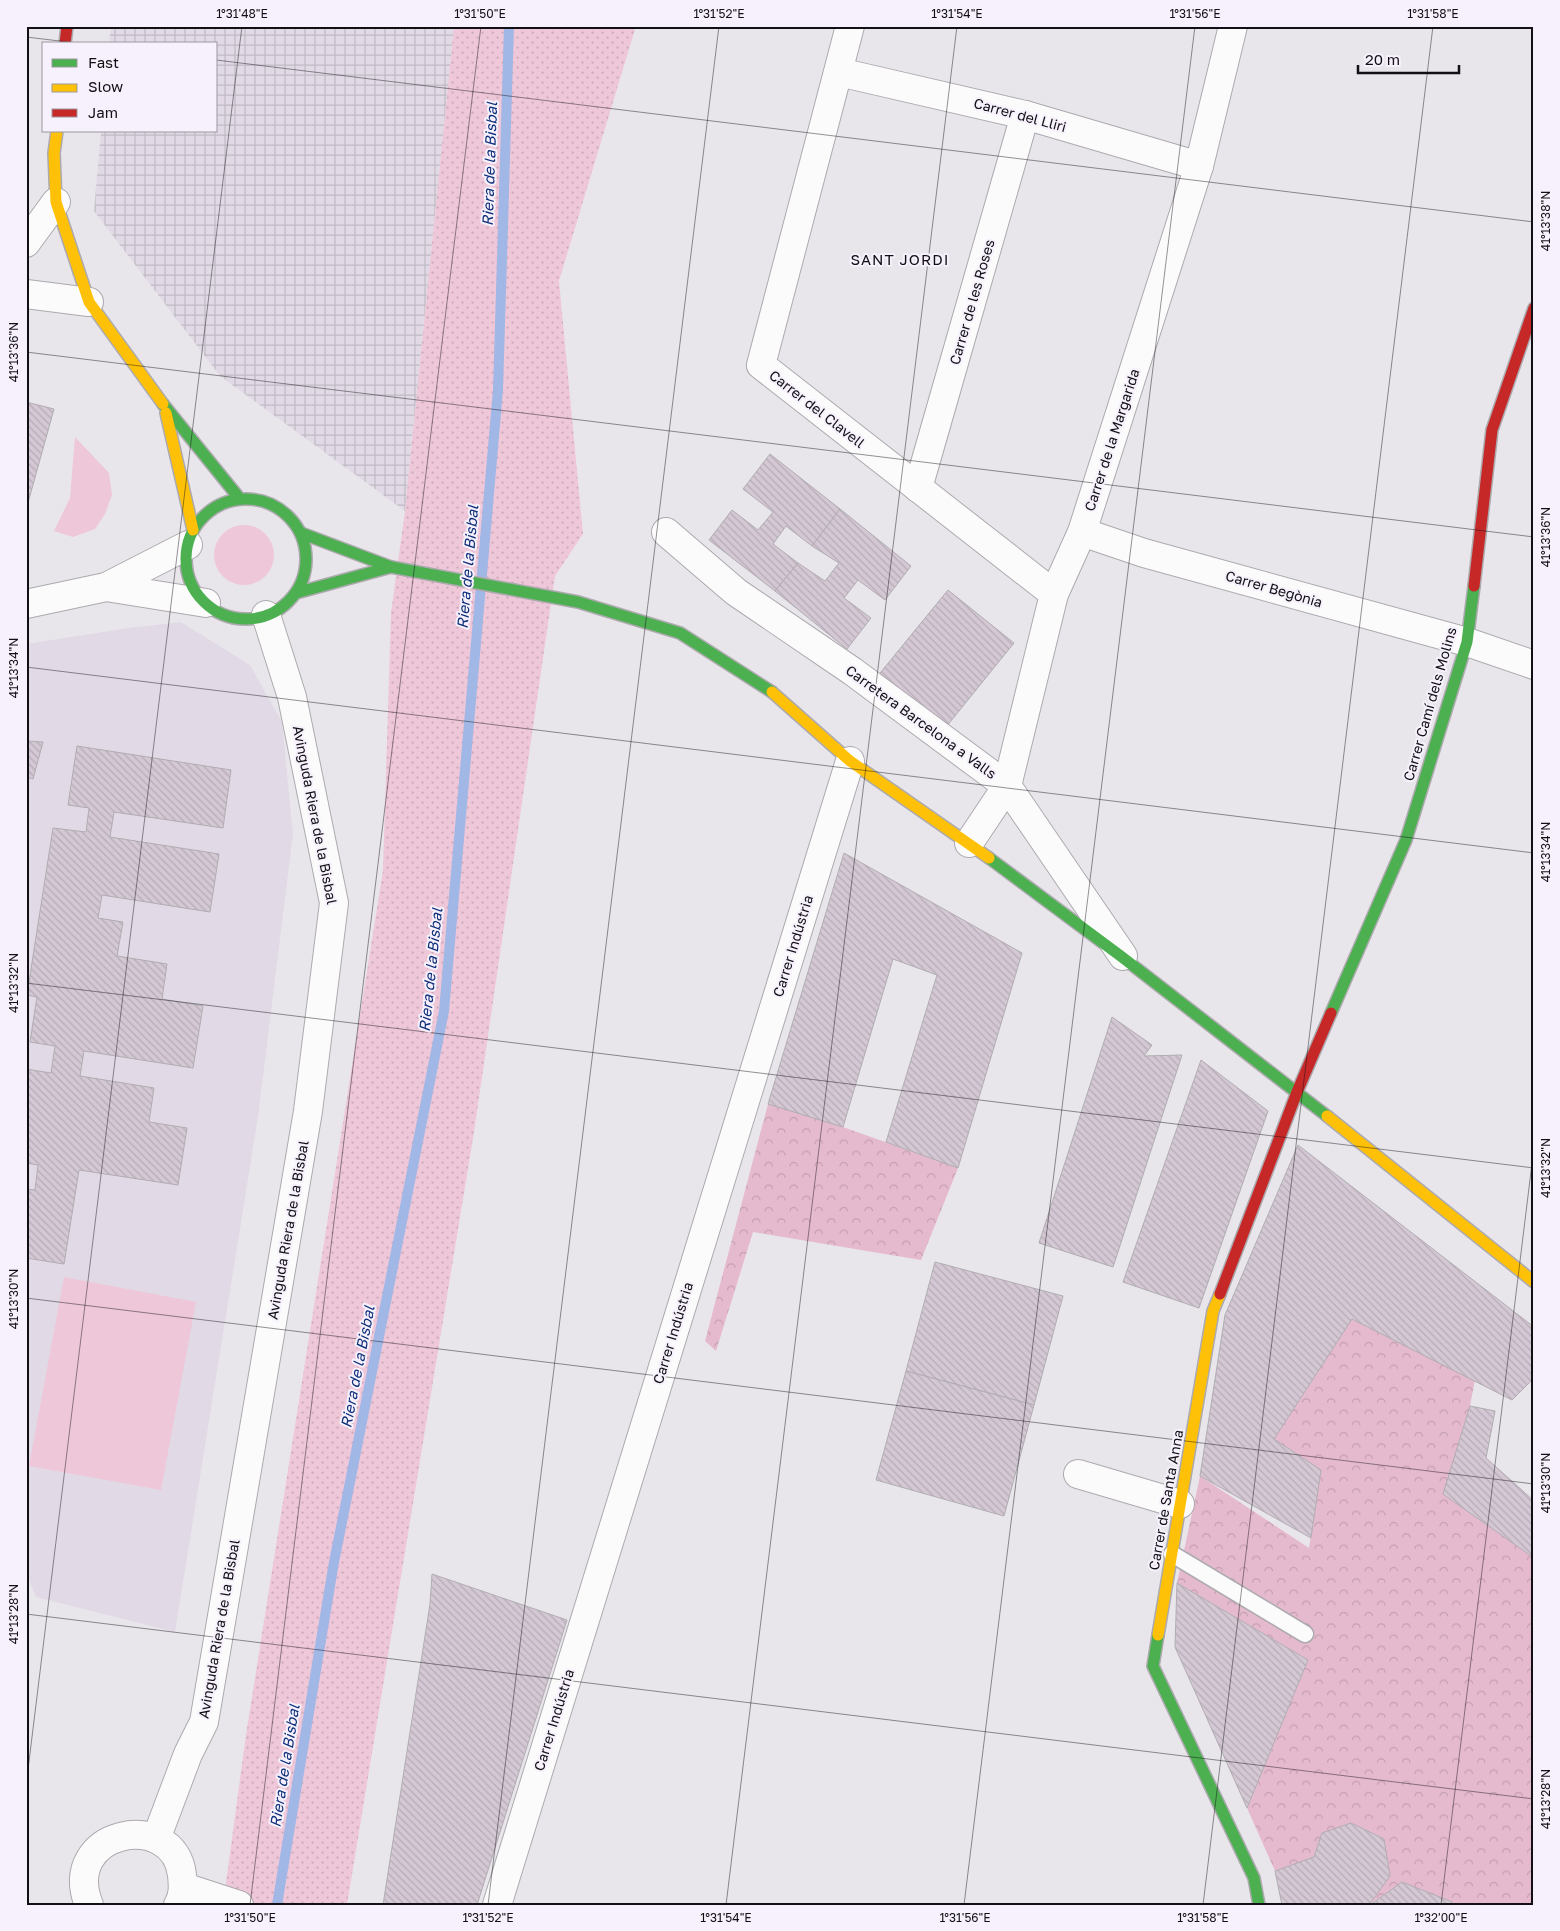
<svg xmlns="http://www.w3.org/2000/svg" width="1560" height="1931" viewBox="0 0 1560 1931" font-family="'Golos Text',sans-serif">
  <style>
    .built { fill: #e1dae6 }
    .industrial { fill: url(#industrial-grid) }
    .grass { fill: url(#grass-dots) }
    .forest { fill: url(#forest-crowns) }
    .green { fill: #eec7d9 }
    .lines { fill: none; stroke-linecap: round; stroke-linejoin: round }
    .stream { stroke: #a1b7e5; stroke-width: 10 }
    .building { fill: url(#building-back-hatch); stroke: #b0adb1 }
    .lane-casing { stroke: #acaaae; stroke-width: 19 }
    .street-casing { stroke: #acaaae; stroke-width: 30 }
    .fast-casing { stroke: #acaaae; stroke-width: 14 }
    .slow-casing { stroke: #acaaae; stroke-width: 14 }
    .jam-casing { stroke: #acaaae; stroke-width: 14 }
    .lane { stroke: #fcfbfc; stroke-width: 16 }
    .street { stroke: #fcfbfc; stroke-width: 28 }
    .fast { stroke: #4caf50; stroke-width: 11 }
    .slow { stroke: #ffc107; stroke-width: 11 }
    .jam { stroke: #c62828; stroke-width: 11 }
    .ticks { fill: none; stroke: #121014; stroke-width: 1; stroke-opacity: 0.45 }
    .labels { text-anchor: middle; stroke-width: 4; stroke-linejoin: round; paint-order: stroke }
    .street-label { font-size: 14px; fill: #121014; stroke: #f6f1fc }
    .water-label { font-size: 15px; font-style: italic; fill: #0e2f79; stroke: #f6f1fc }
    .neighbourhood-label { font-size: 15px; letter-spacing: 1px; fill: #121014; stroke: #f6f1fc }
    .neatline { fill: none; stroke: #121014; stroke-width: 2 }
    .ticks-label { font-size: 12px; text-anchor: middle; fill: #121014 }
  </style>
  <defs>
    <pattern id="industrial-grid" width="8" height="8" patternUnits="userSpaceOnUse" patternTransform="scale(1.25)"><rect width="8" height="8" fill="#e1dae6"/><path d="M0 4h8M4 0v8" fill="none" stroke="#c0bac4"/></pattern>
    <pattern id="grass-dots" width="8" height="8" patternUnits="userSpaceOnUse" patternTransform="scale(1.25)"><rect width="8" height="8" fill="#eec7d9"/><path d="M2 2h.1M6 6h.1" fill="none" stroke="#cbaab9" stroke-width="1.8" stroke-linecap="round"/></pattern>
    <pattern id="forest-crowns" width="20" height="18" patternUnits="userSpaceOnUse" patternTransform="scale(1.25)"><rect width="20" height="18" fill="#e6bace"/><path d="M2 6a3 3 0 1 1 6 0M12 15a3 3 0 1 1 6 0" fill="none" stroke="#c49fb0"/></pattern>
    <pattern id="building-back-hatch" width="6" height="6" patternUnits="userSpaceOnUse" patternTransform="scale(1.25)"><rect width="6" height="6" fill="#d5c8d5"/><path d="M-1 5l2 2M0 0l6 6M5-1l2 2" fill="none" stroke="#b6abb6"/></pattern>
  </defs>
  <rect width="100%" height="100%" fill="#e9e6eb"/>
  <path class="built" d="M181 622 250 665 282 722 293 834 258 1117 175 1632 36 1597 26 1573V644L128 628Z"/>
  <path class="industrial" d="M111 26H454L405 511 220 376 94 211 101 131H216V44H109Z"/>
  <path class="grass" d="M454 26H636L559 281 583 534 555 576 474 1132 347 1905H223L246 1735 383 870 391 613 405 511Z"/>
  <g class="forest">
    <path d="M768 1104 843 1127 958 1168 921 1260 753 1232 716 1351 705 1341Z"/>
    <path d="M1352 1319 1475 1380 1470 1406 1444 1494 1534 1558V1905H1451V1902L1402 1882 1369 1905 1390 1876 1384 1839 1351 1823 1322 1833 1314 1857 1275 1871 1247 1808 1308 1660 1177 1583 1200 1476 1309 1548 1321 1470 1274 1439Z"/>
  </g>
  <g class="green">
    <path d="M75 437 109 473 112 495 105 514 95 529 73 537 54 531 70 498Z"/>
    <circle cx="244" cy="555" r="30"/>
    <path d="M64 1277 196 1302 161 1490 29 1466Z"/>
  </g>
  <g class="lines">
    <path class="stream" d="M277 1905 334 1562 444 1011 498 390 509 26"/>
  </g>
  <g class="building">
    <path d="M26 402 54 409 26 510Z"/>
    <path d="M770 454 840 509 812 546 786 526 773 544 798 563 775 591 709 540 732 510 758 530 773 512 743 489Z"/>
    <path d="M840 509 911 566 885 600 858 580 844 598 871 618 847 649 775 591 798 563 825 581 839 563 812 546Z"/>
    <path d="M948 590 1014 643 942 732 876 678Z"/>
    <path d="M26 741 43 742 33 779 26 777Z"/>
    <path d="M77 746 231 770 223 828 114 812 110 837 219 854 210 912 102 895 98 918 123 922 117 956 167 964 162 999 203 1006 193 1068 84 1051 80 1076 154 1088 149 1122 187 1128 178 1185 79 1170 64 1264 26 1258V1189L35 1190 38 1165 26 1163V1069L51 1073 55 1046 30 1042 37 997 27 995 53 828 86 832 89 808 68 805Z"/>
    <path d="M844 853 1022 953 958 1168 886 1142 937 975 893 959 843 1127 768 1104Z"/>
    <path d="M1112 1017 1152 1045 1144 1056 1182 1055 1113 1267 1039 1243Z"/>
    <path d="M1201 1060 1268 1111 1199 1308 1123 1282Z"/>
    <path d="M1298 1145 1534 1327V1378L1512 1400 1352 1319 1274 1439 1321 1470 1311 1538 1200 1476 1225 1315Z"/>
    <path d="M935 1262 1063 1296 1034 1405 906 1371Z"/>
    <path d="M906 1371 1034 1405 1004 1516 876 1480Z"/>
    <path d="M1470 1406 1495 1411 1486 1458 1534 1501V1558L1443 1494Z"/>
    <path d="M432 1574 567 1620 477 1905H383L430 1604Z"/>
    <path d="M1177 1583 1308 1660 1247 1808 1175 1647Z"/>
    <path d="M1351 1823 1384 1839 1390 1876 1369 1905H1282L1275 1871 1314 1857 1322 1833Z"/>
    <path d="M1402 1882 1452 1902 1451 1905H1370Z"/>
  </g>
  <g class="lines">
    <g class="lane-casing">
      <path id="lane" d="M1172 1554 1305 1634"/>
    </g>
    <g class="street-casing">
      <g id="street">
        <path d="M850 26 761 365 1054 594"/>
        <path d="M839 72 1025 115 1199 166"/>
        <path d="M26 243 56 202"/>
        <path d="M26 294 89 302"/>
        <path d="M918 488 1025 115"/>
        <path d="M666 532 736 592 852 671 1007 786 1123 956"/>
        <path d="M1082 532 1144 553 1467 642 1534 665"/>
        <path d="M106 587 206 603"/>
        <path d="M26 604 106 587 188 545"/>
        <path d="M969 843 1007 786 1054 594 1082 532 1199 166 1233 26"/>
        <path d="M1078 1474 1180 1504"/>
        <path d="M156 1839 188 1754 204 1722 308 1111 334 903 292 697 266 615"/>
        <path d="M184 1887 239 1905"/>
        <path d="M89 1905C59 1830 174 1808 182 1875 183 1885 184 1895 178 1905"/>
        <path d="M497 1905 850 761"/>
      </g>
    </g>
    <g class="fast-casing">
      <g id="fast">
        <path d="M163 404 240 499"/>
        <circle cx="246" cy="559" r="60"/>
        <path d="M301 533 391 567 578 602 680 633 772 692"/>
        <path d="M296 593 391 567"/>
        <path d="M989 858 1122 957 1327 1116"/>
        <path d="M1331 1013 1406 840 1467 642 1474 586"/>
        <path d="M1158 1635 1153 1666 1254 1878 1259 1905"/>
      </g>
    </g>
    <g class="slow-casing">
      <g id="slow">
        <path d="M57 131 54 153 56 202 89 302 163 404"/>
        <path d="M166 413 193 530"/>
        <path d="M772 692 850 761 989 858"/>
        <path d="M1327 1116 1534 1282"/>
        <path d="M1158 1635 1213 1311 1220 1294"/>
      </g>
    </g>
    <g class="jam-casing">
      <g id="jam">
        <path d="M65 44 67 26"/>
        <path d="M1474 586 1492 430 1534 308"/>
        <path d="M1220 1294 1297 1092 1331 1013"/>
      </g>
    </g>
    <use href="#lane" class="lane"/>
    <use href="#street" class="street"/>
    <use href="#fast" class="fast"/>
    <use href="#slow" class="slow"/>
    <use href="#jam" class="jam"/>
  </g>
  <path class="ticks" d="M26 37 85 44M216 60 1534 222M26 352 1534 537M26 667 1534 853M26 983 1534 1168M26 1298 1534 1484M26 1614 1534 1799M26 1786 242 26M250 1905 481 26M488 1905 719 26M726 1905 957 26M964 1905 1195 26M1203 1905 1433 26M1441 1905 1534 1147"/>
  <g class="labels">
    <g class="street-label">
      <text transform="translate(1020 115) rotate(15)" y="5">Carrer del Lliri</text>
      <text transform="translate(972 302) rotate(-74)" y="5">Carrer de les Roses</text>
      <text transform="translate(817 409) rotate(38)" y="5">Carrer del Clavell</text>
      <text transform="translate(1112 440) rotate(-72)" y="5">Carrer de la Margarida</text>
      <text transform="translate(1274 589) rotate(16)" y="5">Carrer Begònia</text>
      <text transform="translate(1430 704) rotate(-74)" y="5">Carrer Camí dels Molins</text>
      <text transform="translate(921 722) rotate(36)" y="5">Carretera Barcelona a Valls</text>
      <text transform="translate(315 815) rotate(79)" y="5">Avinguda Riera de la Bisbal</text>
      <text transform="translate(793 946) rotate(-73)" y="5">Carrer Indústria</text>
      <text transform="translate(288 1230) rotate(-80)" y="5">Avinguda Riera de la Bisbal</text>
      <text transform="translate(673 1333) rotate(-73)" y="5">Carrer Indústria</text>
      <text transform="translate(1166 1500) rotate(-80)" y="5">Carrer de Santa Anna</text>
      <text transform="translate(219 1629) rotate(-80)" y="5">Avinguda Riera de la Bisbal</text>
      <text transform="translate(554 1720) rotate(-73)" y="5">Carrer Indústria</text>
    </g>
    <g class="water-label">
      <text transform="translate(490 164) rotate(-88)" y="5">Riera de la Bisbal</text>
      <text transform="translate(468 567) rotate(-85)" y="5">Riera de la Bisbal</text>
      <text transform="translate(431 970) rotate(-84)" y="5">Riera de la Bisbal</text>
      <text transform="translate(358 1367) rotate(-79)" y="5">Riera de la Bisbal</text>
      <text transform="translate(285 1766) rotate(-81)" y="5">Riera de la Bisbal</text>
    </g>
    <g class="neighbourhood-label">
      <text x="900" y="265">SANT JORDI</text>
    </g>
  </g>
  <rect width="1560" height="1931" fill="none" stroke="#f6f1fc" stroke-width="55"/>
  <rect x="42" y="42" width="175" height="90" fill="#f6f1fc" stroke="#9b979f"/>
  <rect x="52" y="59" width="25" height="8" fill="#4caf50" stroke="#9b979f"/>
  <text x="88" y="68" font-size="15" fill="#121014">Fast</text>
  <rect x="52" y="84" width="25" height="8" fill="#ffc107" stroke="#9b979f"/>
  <text x="88" y="92" font-size="15" fill="#121014">Slow</text>
  <rect x="52" y="109" width="25" height="8" fill="#c62828" stroke="#9b979f"/>
  <text x="88" y="118" font-size="15" fill="#121014">Jam</text>
  <path d="M1358 65v8h101v-8" fill="none" stroke="#121014" stroke-width="2.5"/>
  <text x="1365" y="65" font-size="15" fill="#121014" stroke="#f6f1fc" stroke-width="4" paint-order="stroke">20 m</text>
  <rect x="28" y="28" width="1504" height="1876" class="neatline"/>
  <g class="ticks-label">
    <text x="242" y="18">1°31'48"E</text>
    <text x="480" y="18">1°31'50"E</text>
    <text x="719" y="18">1°31'52"E</text>
    <text x="957" y="18">1°31'54"E</text>
    <text x="1195" y="18">1°31'56"E</text>
    <text x="1433" y="18">1°31'58"E</text>
    <text transform="translate(1546 221) rotate(-90)" y="4">41°13'38"N</text>
    <text transform="translate(14 352) rotate(-90)" y="4">41°13'36"N</text>
    <text transform="translate(1546 537) rotate(-90)" y="4">41°13'36"N</text>
    <text transform="translate(14 668) rotate(-90)" y="4">41°13'34"N</text>
    <text transform="translate(1546 852) rotate(-90)" y="4">41°13'34"N</text>
    <text transform="translate(14 983) rotate(-90)" y="4">41°13'32"N</text>
    <text transform="translate(1546 1168) rotate(-90)" y="4">41°13'32"N</text>
    <text transform="translate(14 1299) rotate(-90)" y="4">41°13'30"N</text>
    <text transform="translate(1546 1483) rotate(-90)" y="4">41°13'30"N</text>
    <text transform="translate(14 1614) rotate(-90)" y="4">41°13'28"N</text>
    <text transform="translate(1546 1799) rotate(-90)" y="4">41°13'28"N</text>
    <text x="250" y="1922">1°31'50"E</text>
    <text x="488" y="1922">1°31'52"E</text>
    <text x="726" y="1922">1°31'54"E</text>
    <text x="965" y="1922">1°31'56"E</text>
    <text x="1203" y="1922">1°31'58"E</text>
    <text x="1441" y="1922">1°32'00"E</text>
  </g>
</svg>
